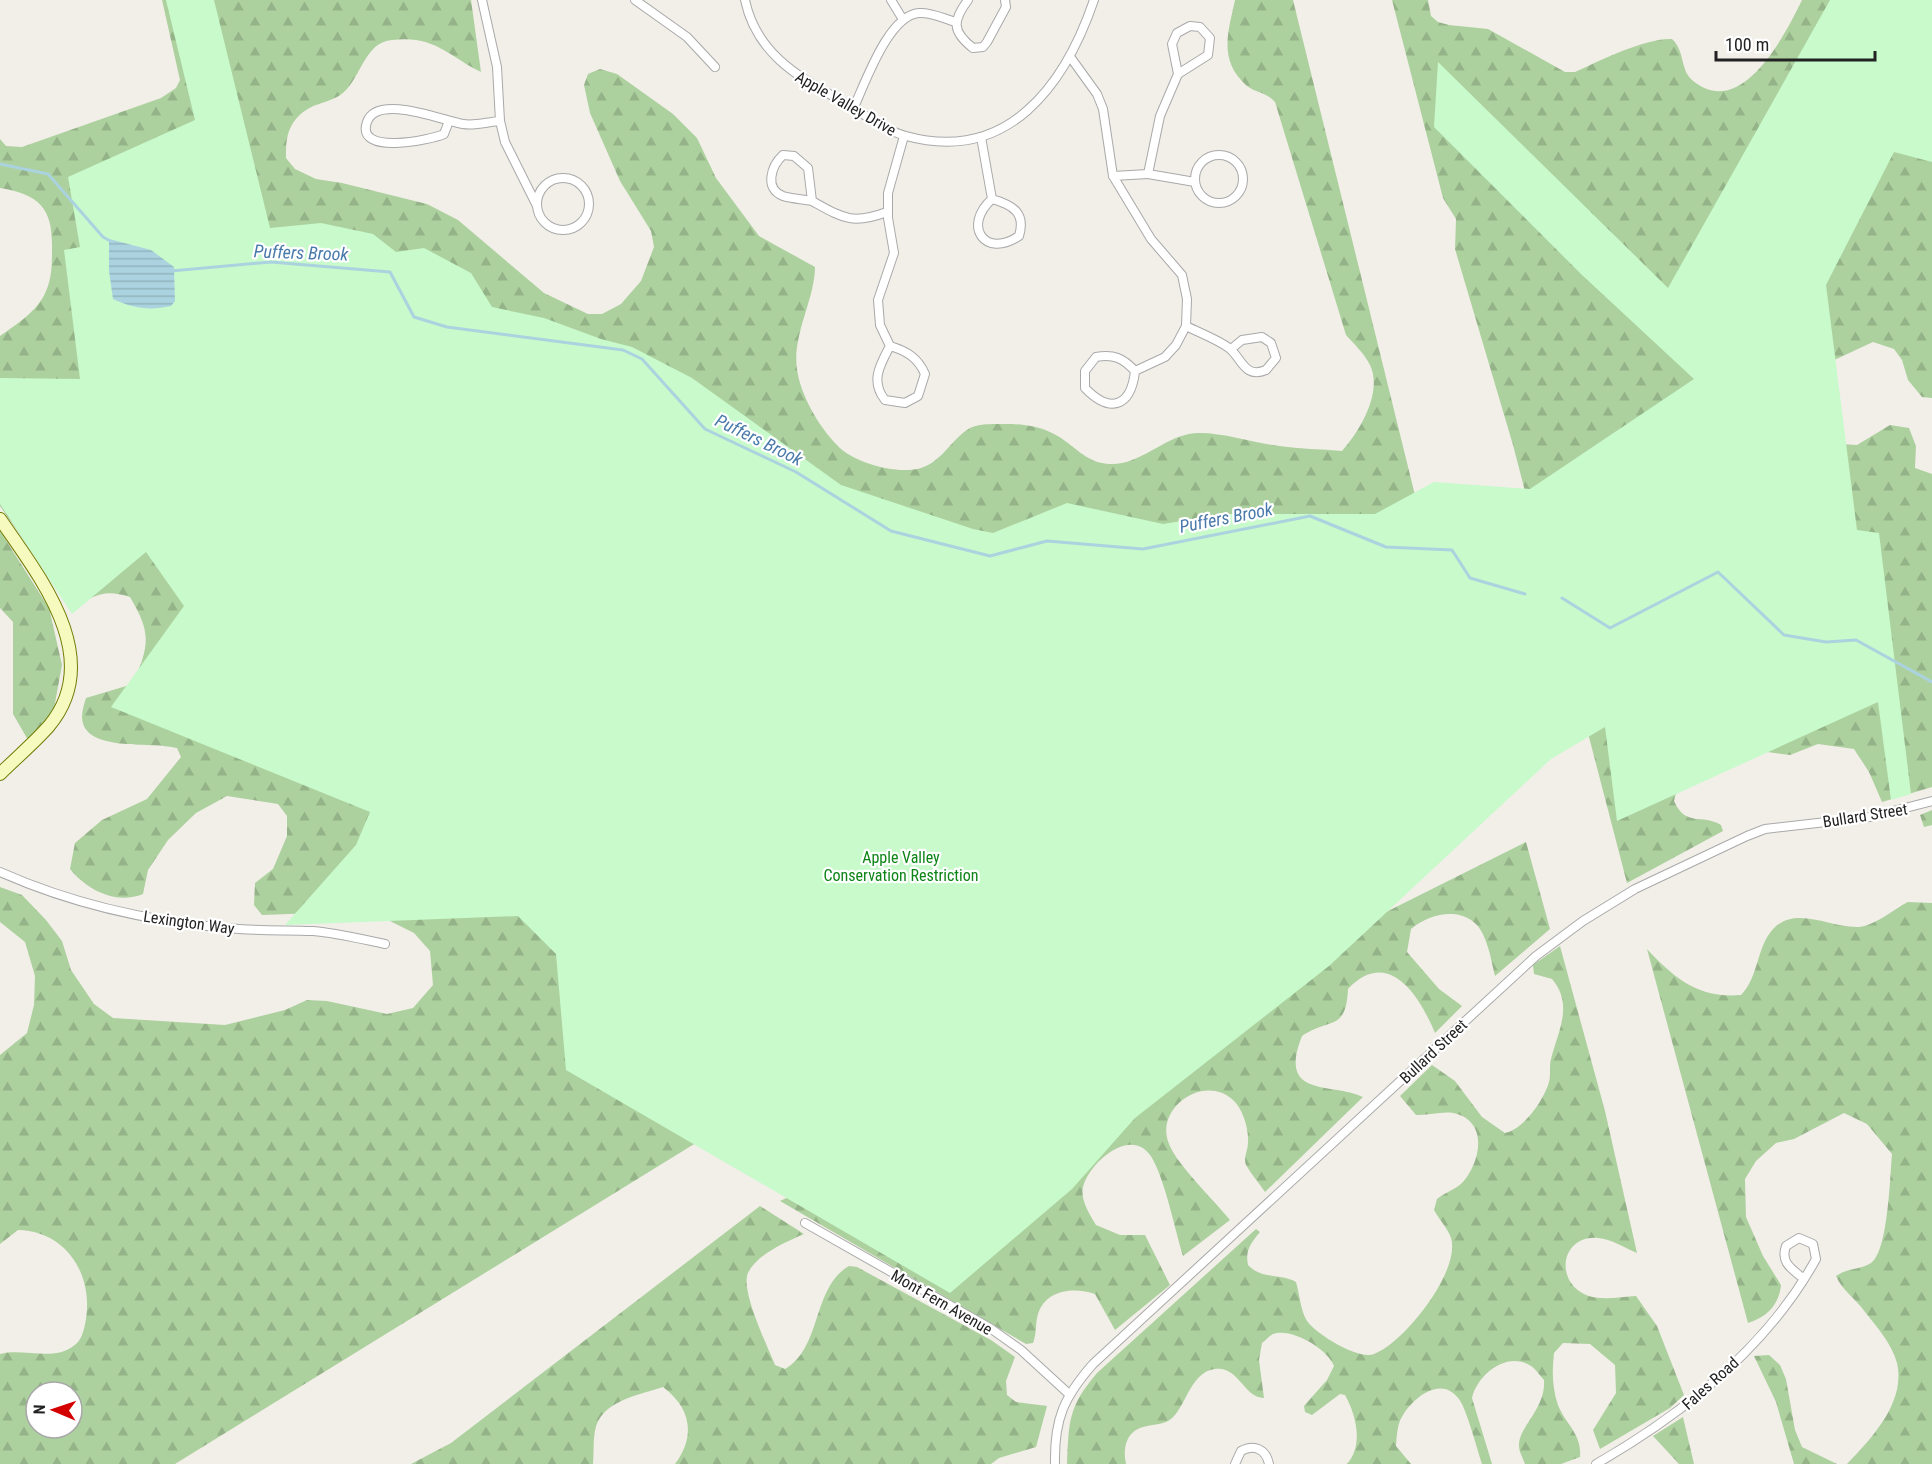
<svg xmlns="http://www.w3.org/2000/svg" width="1932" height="1464" viewBox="0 0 1932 1464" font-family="'Roboto Condensed',sans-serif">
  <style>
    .forest { fill: url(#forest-firs); fill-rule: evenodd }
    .park { fill: #c8facc }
    .water { fill: url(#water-rules) }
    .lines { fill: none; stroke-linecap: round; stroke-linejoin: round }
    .stream { stroke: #aad3df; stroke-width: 3 }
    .minor-casing { stroke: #a9a9a9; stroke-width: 10 }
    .secondary-casing { stroke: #707d05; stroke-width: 14 }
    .minor { stroke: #fff; stroke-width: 8 }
    .secondary { stroke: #f7fabf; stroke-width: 12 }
    .labels { text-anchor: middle; stroke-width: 4.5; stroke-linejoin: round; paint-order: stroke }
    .street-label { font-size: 16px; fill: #222; stroke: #fff }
    .park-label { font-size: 16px; fill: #0c8416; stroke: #fff }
    .water-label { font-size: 18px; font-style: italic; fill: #4a7aab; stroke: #fff }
  </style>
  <defs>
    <pattern id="forest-firs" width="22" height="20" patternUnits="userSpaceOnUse" patternTransform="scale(1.5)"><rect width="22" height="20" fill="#add19e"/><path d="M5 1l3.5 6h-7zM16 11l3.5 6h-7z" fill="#95b388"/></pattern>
    <pattern id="water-rules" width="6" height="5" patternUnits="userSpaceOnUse" patternTransform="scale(1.5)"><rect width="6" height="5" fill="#aad3df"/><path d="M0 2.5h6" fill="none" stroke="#92b5bf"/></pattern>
  </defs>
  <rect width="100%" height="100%" fill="#f2efe9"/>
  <g class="forest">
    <path d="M162 0H471L481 72C448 56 435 35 392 40 365 42 361 77 344 92 328 106 309 100 293 123 286 134 286 145 286 158L295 169 316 179 342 183 427 204 458 220 544 293 588 314H602L621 304 641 281 654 247 651 231 620 181 590 113 584 85 588 74 600 69 617 74 673 114 697 138 716 178 759 236 815 267C815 299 792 335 797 369 800 394 819 427 837 445 853 463 898 475 921 468 943 461 951 439 970 428 979 423 996 424 1006 424 1023 424 1039 426 1054 434 1074 444 1085 463 1109 464 1138 466 1162 439 1189 434 1212 429 1254 443 1279 446 1300 449 1321 449 1342 451 1360 431 1383 392 1370 365 1364 353 1354 344 1346 335L1275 102C1266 92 1256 93 1247 86 1218 60 1228 33 1235 0H1293L1480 759 793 1083 175 1464H0V1354C22 1348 53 1361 72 1347 82 1341 84 1330 86 1319 93 1274 66 1231 18 1230L0 1244V1055L27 1033 34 1005 35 976 25 942 0 922V887L22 895 46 920 62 941 71 970 94 1004 113 1018 225 1025 285 1010 307 1000 327 1001 387 1014 413 1008 433 985 430 951 414 933 370 911 262 915 254 905 255 883 273 869 287 836V816L278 804 227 796 196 813 168 840 148 870 143 894C116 905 87 890 70 869L75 843 102 820 147 799 181 757 177 748C150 741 83 753 82 717 82 711 84 704 86 698L133 684C149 645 152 634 130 597 103 588 95 596 71 608L0 506V336C17 324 38 311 46 291 52 278 52 263 52 250 53 209 41 195 0 188V139L6 146 22 147 161 98 176 88 180 80ZM36 1392H72V1428H36Z"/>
    <path d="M1392 0H1428L1431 16 1438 22 1449 25 1488 29 1565 72H1575C1598 61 1648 37 1672 39 1685 51 1680 69 1692 80 1741 122 1785 35 1802 0H1932V398L1922 397 1908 380 1902 360 1894 349 1873 342 1830 362 1841 444 1857 445 1890 425 1909 428 1916 446 1915 468 1932 474V787L1882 802 1869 772 1854 749 1818 744 1790 755 1753 750 1678 785 1674 801C1686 828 1702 813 1721 825L1723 831 1627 883 1513 445 1455 249 1456 219 1443 198Z"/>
    <path d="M0 531 49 608 62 665 53 714 28 740 13 714V622L0 608Z"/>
    <path d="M1932 810V825L1924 827 1920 815Z"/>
    <path d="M1526 842 1550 929 1495 976C1492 964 1490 951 1485 939 1473 905 1434 910 1411 929L1407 952 1439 989 1462 1006 1435 1033C1420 997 1389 946 1348 989 1346 1032 1330 1017 1302 1036 1277 1099 1332 1082 1363 1097L1265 1192C1259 1183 1251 1174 1246 1165 1243 1158 1248 1150 1248 1143 1249 1129 1243 1109 1233 1100 1204 1073 1154 1108 1169 1144 1177 1165 1215 1201 1230 1220L1183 1256C1175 1230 1165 1180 1152 1158 1133 1125 1090 1161 1083 1187 1080 1200 1090 1215 1096 1225L1120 1235H1145L1170 1285 1115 1330 1095 1294C1075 1287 1046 1289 1038 1314 1035 1324 1037 1333 1033 1343L1026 1344 780 1201 1254 978Z"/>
    <path d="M1908 902 1932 903V1464H1847C1872 1438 1906 1402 1897 1363 1892 1344 1877 1327 1865 1312 1857 1300 1841 1289 1836 1276 1847 1268 1860 1270 1871 1263 1888 1252 1890 1177 1892 1154L1867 1124 1844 1113 1794 1139 1776 1143 1756 1161 1745 1179 1746 1217 1763 1256 1781 1285C1779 1305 1767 1317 1748 1323L1647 949C1674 978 1699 999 1741 995 1759 977 1756 948 1773 929 1796 905 1830 928 1858 927 1875 926 1892 910 1908 902Z"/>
    <path d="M1560 946 1605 1111 1637 1253C1625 1248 1611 1239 1598 1238 1561 1235 1554 1281 1586 1295 1600 1301 1621 1297 1636 1296L1657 1326 1684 1395 1670 1408 1600 1449 1593 1430 1616 1393 1615 1365 1590 1344 1563 1343 1554 1353C1552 1370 1552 1388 1558 1405 1566 1425 1582 1434 1580 1457L1561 1464H1525C1523 1458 1519 1452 1519 1446 1518 1427 1546 1409 1544 1380 1540 1376 1536 1369 1531 1366 1507 1350 1477 1375 1472 1398L1492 1464H1482C1477 1449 1467 1410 1459 1399 1441 1375 1414 1397 1403 1415 1397 1424 1397 1435 1396 1446L1411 1464H1347C1364 1445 1356 1415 1345 1395L1340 1394 1312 1415 1305 1412 1304 1406 1327 1380 1334 1366C1328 1349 1291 1327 1273 1334 1269 1336 1265 1341 1262 1343L1259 1360 1264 1398C1244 1398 1239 1366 1215 1369 1188 1372 1185 1415 1166 1422 1153 1427 1139 1423 1129 1437 1124 1445 1124 1455 1126 1464H1067C1069 1421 1068 1407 1097 1373L1256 1229 1260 1232C1251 1243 1245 1250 1248 1265 1262 1280 1280 1273 1296 1282 1300 1295 1300 1309 1307 1321 1316 1334 1358 1360 1374 1354 1404 1343 1461 1271 1451 1238 1448 1229 1439 1219 1434 1210L1437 1199C1444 1193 1454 1190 1461 1184 1479 1166 1490 1124 1457 1114 1444 1110 1429 1116 1416 1115L1400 1096 1432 1065 1455 1081 1482 1117 1505 1133C1523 1130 1544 1100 1549 1082 1551 1074 1549 1066 1551 1059 1558 1031 1574 1005 1552 979L1534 974 1533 965Z"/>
    <path d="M760 1206 804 1234C786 1242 757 1254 748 1273 740 1290 768 1347 775 1365L785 1369C822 1348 812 1287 849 1266L857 1267 991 1340 1015 1357 1006 1381 1007 1395 1016 1402 1047 1406 1036 1447 999 1458 991 1464H675C696 1436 691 1408 663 1387 639 1395 600 1401 595 1431 593 1441 594 1453 593 1464H411L451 1443Z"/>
    <path d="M1769 1355 1780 1365 1786 1379 1795 1430 1802 1447 1837 1464H1794L1776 1402 1754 1356Z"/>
    <path d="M1683 1417 1694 1464H1679L1653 1436Z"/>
  </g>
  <path class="park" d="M166 0H214L270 228 321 223 373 234 396 252 424 248 471 273 492 307 544 318 601 339 632 347 692 378 841 485 973 529 993 533 1067 503 1163 524 1224 514H1375L1434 482 1530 489 1694 379 1582 275 1434 127 1438 62 1668 288 1830 0H1932V162L1894 152 1826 285 1857 530 1879 533 1911 794 1891 800 1878 702 1617 821 1605 727 1551 759 1329 966 1135 1118 1072 1189 950 1293 566 1070 556 954 518 916 285 925 356 845 370 812 111 707 184 606 146 552 72 614 0 504V378L80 379 64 250 80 247 68 177 195 120Z"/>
  <path class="water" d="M109 239 151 250 174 267 175 301 171 306C149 311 133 308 113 299L109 271Z"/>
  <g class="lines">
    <g class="stream">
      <path d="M0 164 48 174 103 237 112 242"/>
      <path d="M171 271 271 262 390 272 414 317 447 327 623 350 642 359 705 429 796 472 891 531 990 556 1047 541 1143 549 1310 516 1386 547 1452 550 1470 578 1525 594"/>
      <path d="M1562 598 1610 628 1718 572 1784 635 1826 642 1856 640 1932 682"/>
    </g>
    <g class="minor-casing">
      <g id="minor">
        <path d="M482 0 497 67 500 121"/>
        <path d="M635 0 687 37 715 67"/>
        <path d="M745 0C756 52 795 75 838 99 859 110 883 130 906 136 1008 164 1065 85 1094 0"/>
        <path d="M891 0 902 18"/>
        <path d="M968 0C953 20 951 31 973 48L983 47 987 42 1006 7 1005 0"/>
        <path d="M1071 58 1097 94 1103 109 1113 176"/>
        <path d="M1178 74 1208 55 1210 38 1200 27 1190 26 1177 33 1172 44 1178 74 1160 116 1148 174 1195 182"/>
        <path d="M854 107C866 81 889 15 919 13 932 12 944 19 956 22"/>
        <path d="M449 121 444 134C431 140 355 156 367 122 377 93 444 121 463 124 475 126 487 122 500 121L505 142 537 206"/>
        <path d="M981 137 992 199C1013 205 1026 213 1019 236 985 259 962 226 992 199"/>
        <circle cx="1219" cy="179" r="24"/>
        <circle cx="563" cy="204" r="26"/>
        <path d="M812 201C803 199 792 199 783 196 764 189 771 166 783 155L794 156 808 168 812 201C843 218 852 225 887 212"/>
        <path d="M1186 326C1200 333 1217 339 1229 348 1242 358 1244 379 1266 370L1276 358 1271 343 1262 337 1242 340 1231 349"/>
        <path d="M890 346C907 351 918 358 925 374L918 396 905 403 885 400C870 381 880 365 890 346L880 325 878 300 894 253 888 218V193L904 136"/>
        <path d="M1135 371C1123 358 1114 354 1096 357L1085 371V388C1110 414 1131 407 1135 371L1165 357 1176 345 1186 326 1187 299 1182 275 1151 239 1113 176 1148 174"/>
        <path d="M0 872C72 904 147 921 226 928 254 931 284 930 313 931 337 933 361 939 385 944"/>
        <path d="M805 1223 990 1328 1021 1350 1069 1394"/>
        <path d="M1055 1464C1054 1419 1064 1397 1093 1364L1536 956 1583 921 1635 889 1747 836 1765 829 1870 817 1932 801"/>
        <path d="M1235 1464 1241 1451C1254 1444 1266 1449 1269 1464"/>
        <path d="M1596 1464C1683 1414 1767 1348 1816 1259L1813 1244 1799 1238 1786 1246C1780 1263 1792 1269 1804 1279"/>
      </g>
    </g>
    <g class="secondary-casing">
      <path id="secondary" d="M0 519C39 576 106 658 49 726 34 743 16 758 0 774"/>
    </g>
    <use href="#minor" class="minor"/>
    <use href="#secondary" class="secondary"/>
  </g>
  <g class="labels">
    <g class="street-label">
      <text transform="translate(846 103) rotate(30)" y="6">Apple Valley Drive</text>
      <text transform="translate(1865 815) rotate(-9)" y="6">Bullard Street</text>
      <text transform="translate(189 922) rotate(8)" y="6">Lexington Way</text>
      <text transform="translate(1433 1051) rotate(-43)" y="6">Bullard Street</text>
      <text transform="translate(942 1302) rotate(30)" y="6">Mont Fern Avenue</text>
      <text transform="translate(1710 1383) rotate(-42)" y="6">Fales Road</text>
    </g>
    <g class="park-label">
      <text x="901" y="863">Apple Valley<tspan x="901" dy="18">Conservation Restriction</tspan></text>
    </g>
    <g class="water-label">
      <text transform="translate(301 253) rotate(2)" y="6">Puffers Brook</text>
      <text transform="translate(759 440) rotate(26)" y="6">Puffers Brook</text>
      <text transform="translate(1226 518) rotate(-11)" y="6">Puffers Brook</text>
    </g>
  </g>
  <g transform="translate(54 1410) rotate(272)"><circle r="28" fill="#ffffff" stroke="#a7a7a7" stroke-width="1.5"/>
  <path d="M0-4.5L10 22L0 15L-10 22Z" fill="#d40000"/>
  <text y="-9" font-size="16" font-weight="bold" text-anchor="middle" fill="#222222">N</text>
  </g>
  <path d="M1716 51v9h159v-9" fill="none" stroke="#222222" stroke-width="3"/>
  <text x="1725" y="51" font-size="18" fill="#222222" stroke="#ffffff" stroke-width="4.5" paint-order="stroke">100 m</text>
</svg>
